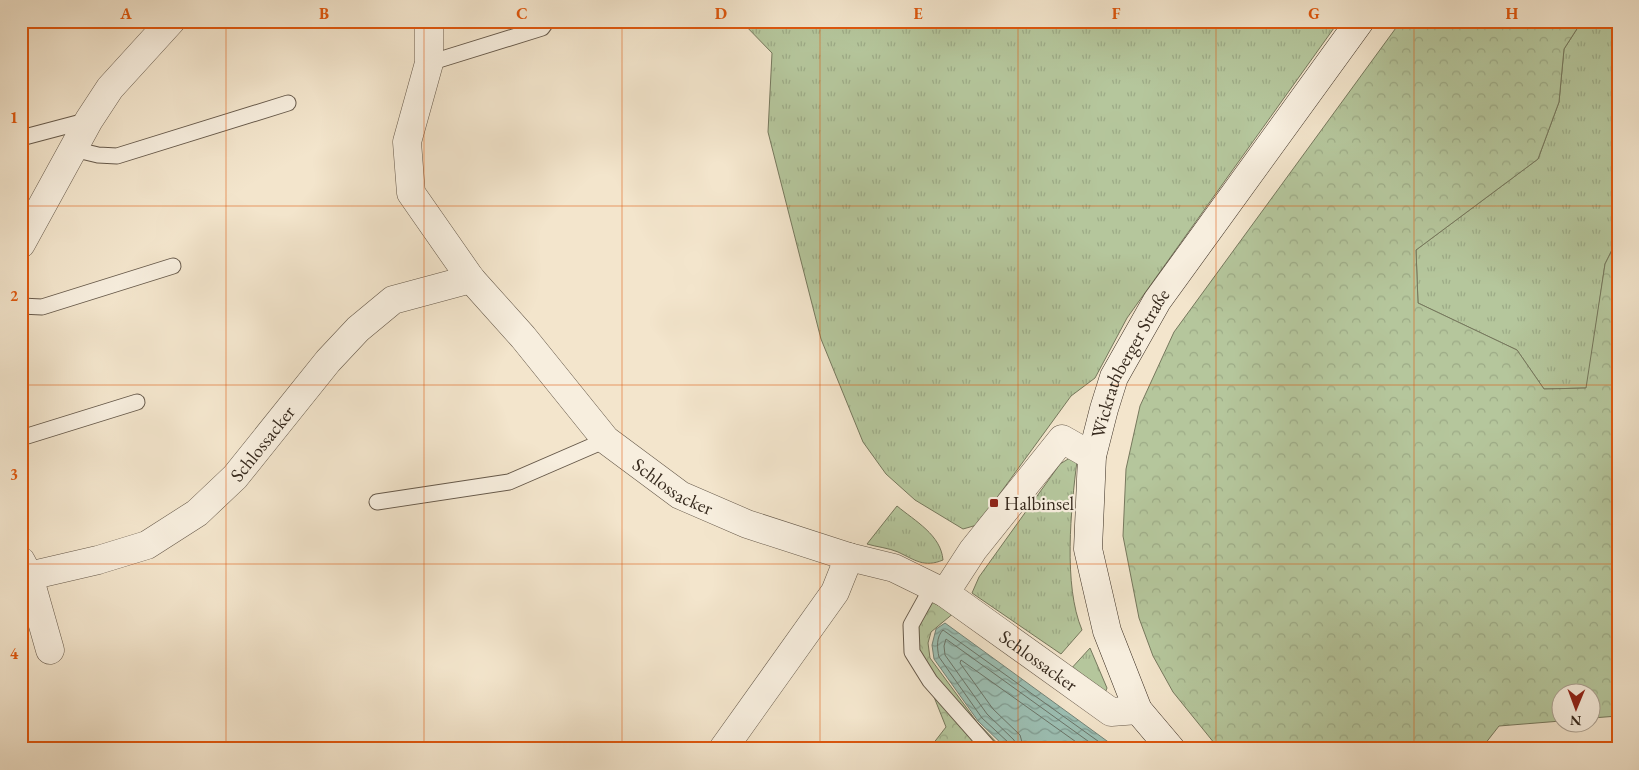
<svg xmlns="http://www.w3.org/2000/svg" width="1639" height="770" viewBox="0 0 1639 770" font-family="'EB Garamond',serif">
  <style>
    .grass { fill: url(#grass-tufts); stroke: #76785d }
    .forest { fill: url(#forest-crowns); stroke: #76785d }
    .water { fill: url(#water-waves); stroke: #748377 }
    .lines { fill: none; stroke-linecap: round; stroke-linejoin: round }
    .shore { stroke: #6a7468; stroke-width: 1 }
    .lane-casing { stroke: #66594a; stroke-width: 17 }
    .street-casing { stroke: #66594a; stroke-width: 29 }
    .secondary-casing { stroke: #372a1e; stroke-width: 29 }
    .lane { stroke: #f7eede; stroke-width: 15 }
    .street { stroke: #f7eede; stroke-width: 28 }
    .secondary { stroke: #f7eede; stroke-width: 28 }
    .grid { fill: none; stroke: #df570d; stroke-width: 1; stroke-opacity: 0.55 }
    .poi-dot { fill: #8f2418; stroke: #f7eede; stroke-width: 2 }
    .labels { text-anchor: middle; stroke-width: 4.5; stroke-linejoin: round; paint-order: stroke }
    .street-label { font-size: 19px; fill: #372a1e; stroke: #f7eede }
    .poi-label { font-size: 19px; fill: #372a1e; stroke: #f7eede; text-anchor: start }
    .neatline { fill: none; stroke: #df570d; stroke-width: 2 }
    .grid-label { font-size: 16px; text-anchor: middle; font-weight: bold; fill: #df570d }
  </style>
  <defs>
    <pattern id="grass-tufts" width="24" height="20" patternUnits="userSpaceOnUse" patternTransform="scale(1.25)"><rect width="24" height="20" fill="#b5c69c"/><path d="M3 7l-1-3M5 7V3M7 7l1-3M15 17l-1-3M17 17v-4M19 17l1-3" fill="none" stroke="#9caa86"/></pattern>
    <pattern id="forest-crowns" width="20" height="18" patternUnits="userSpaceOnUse" patternTransform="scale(1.25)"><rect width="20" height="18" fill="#b5c69c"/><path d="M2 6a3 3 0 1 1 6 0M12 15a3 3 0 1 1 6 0" fill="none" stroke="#9caa86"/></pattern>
    <pattern id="water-waves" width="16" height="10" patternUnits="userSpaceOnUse" patternTransform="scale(1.25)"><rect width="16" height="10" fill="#9cbfb3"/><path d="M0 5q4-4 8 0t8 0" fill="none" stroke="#809b91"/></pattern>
  </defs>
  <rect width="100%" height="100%" fill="#f3e5cc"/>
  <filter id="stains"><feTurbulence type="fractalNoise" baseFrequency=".004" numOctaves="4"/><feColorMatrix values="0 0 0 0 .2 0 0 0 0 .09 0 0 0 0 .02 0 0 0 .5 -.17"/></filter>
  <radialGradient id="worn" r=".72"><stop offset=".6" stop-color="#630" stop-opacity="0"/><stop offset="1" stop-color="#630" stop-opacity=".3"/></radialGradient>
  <g class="grass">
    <path d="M741 21H1339L1127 318 1095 378 1071 396 977 525 963 529 915 500 886 474 863 442 821 339 768 132 772 53Z"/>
    <path d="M1582 21H1618V238L1605 264 1587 388 1544 389 1517 350 1418 303 1416 250 1538 159 1559 102 1564 49Z"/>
    <path d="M1073 456 1077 461C1071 508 1063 585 1082 630L1061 654 972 593 979 577 1060 464Z"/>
    <path d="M897 506C915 521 941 535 943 560 924 568 915 560 898 552 889 548 877 547 867 544Z"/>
    <path d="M1090 648 1107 688 1105 693 1069 671Z"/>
  </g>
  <g class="forest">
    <path d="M1401 21H1582L1564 49 1559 102 1538 159 1416 250 1418 303 1517 350 1544 389 1586 388 1605 264 1618 238V716L1592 718V692H1562L1561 721 1499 726 1481 749H1219L1173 692 1153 656 1139 618 1123 536 1126 469 1140 406 1174 332Z"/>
    <path d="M932 599 955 612 931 632 928 643 930 658 977 722 1003 749H929L946 727 916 652V626Z"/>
  </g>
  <path class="water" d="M945 623 1118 749H1007L978 721 934 659 932 645 936 629Z"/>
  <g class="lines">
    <g class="shore">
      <path d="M1010 749 1009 743 982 718 939 657C937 648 936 637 943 630L1109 749"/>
      <path d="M1017 749 1014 740 987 714 945 655 944 646 946 639 1099 749"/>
      <path d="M1024 749 1020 735 993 709 960 663 961 660 1086 749"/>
    </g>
    <g class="lane-casing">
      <g id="lane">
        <path d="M429 63 542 28 547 21"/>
        <path d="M21 138 89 120"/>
        <path d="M73 149 98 155 117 156 288 103"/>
        <path d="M21 306 42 307 173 266"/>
        <path d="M21 438 137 402"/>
        <path d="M377 502 509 482 606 440"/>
        <path d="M932 587 911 625 912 652 930 681 990 749"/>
      </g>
    </g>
    <g class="street-casing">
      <g id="street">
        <path id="s1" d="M429 21V63L407 142 411 193 471 279 523 337 606 440 680 495 747 524 849 557 894 568 945 593 1111 712 1138 710"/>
        <path d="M21 244 89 120 110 88 171 21"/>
        <path id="s2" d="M21 561 29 576 98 560 147 545 197 513 235 477 328 361 358 329 393 300 471 279"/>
        <path d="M29 576 50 650"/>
        <path d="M945 593 973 550 1062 439 1092 456"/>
        <path d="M723 749 835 592 849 557"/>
      </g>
    </g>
    <g class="secondary-casing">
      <g id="secondary">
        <path id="s3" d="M1171 749 1138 710 1107 631 1088 549 1092 456 1104 409 1114 377 1157 301 1360 21"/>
      </g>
    </g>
    <use href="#lane" class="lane"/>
    <use href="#street" class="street"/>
    <use href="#secondary" class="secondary"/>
  </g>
  <path class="grid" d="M226 21V749M424 21V749M622 21V749M820 21V749M1018 21V749M1216 21V749M1414 21V749M21 206H1618M21 385H1618M21 564H1618"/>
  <rect class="poi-dot" x="989" y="498" width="10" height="10" rx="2.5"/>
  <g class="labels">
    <g class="street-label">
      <text dy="7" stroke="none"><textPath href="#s3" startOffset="414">Wickrathberger Straße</textPath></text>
      <text dy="7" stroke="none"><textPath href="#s2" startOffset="294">Schlossacker</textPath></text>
      <text dy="7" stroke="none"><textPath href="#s1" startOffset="572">Schlossacker</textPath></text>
      <text dy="7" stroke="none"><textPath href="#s1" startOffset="981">Schlossacker</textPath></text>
    </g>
    <g class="poi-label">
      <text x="1004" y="510">Halbinsel</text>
    </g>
  </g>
  <rect width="1639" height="770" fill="none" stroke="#f3e5cc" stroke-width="55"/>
  <g transform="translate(1576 708) rotate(181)"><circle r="24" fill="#f7eede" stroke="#aaa091"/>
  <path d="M0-4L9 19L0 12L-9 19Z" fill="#8f2418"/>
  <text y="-8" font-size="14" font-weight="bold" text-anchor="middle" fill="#372a1e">N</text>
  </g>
  <rect x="28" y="28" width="1584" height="714" class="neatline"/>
  <g class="grid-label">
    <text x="126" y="19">A</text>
    <text x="324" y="19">B</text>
    <text x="522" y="19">C</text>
    <text x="721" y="19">D</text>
    <text x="918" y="19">E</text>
    <text x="1116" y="19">F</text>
    <text x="1314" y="19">G</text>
    <text x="1512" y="19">H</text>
    <text x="14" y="123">1</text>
    <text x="14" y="301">2</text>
    <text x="14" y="480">3</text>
    <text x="14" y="659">4</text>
  </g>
  <rect width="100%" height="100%" filter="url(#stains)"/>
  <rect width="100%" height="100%" fill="url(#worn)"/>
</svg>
